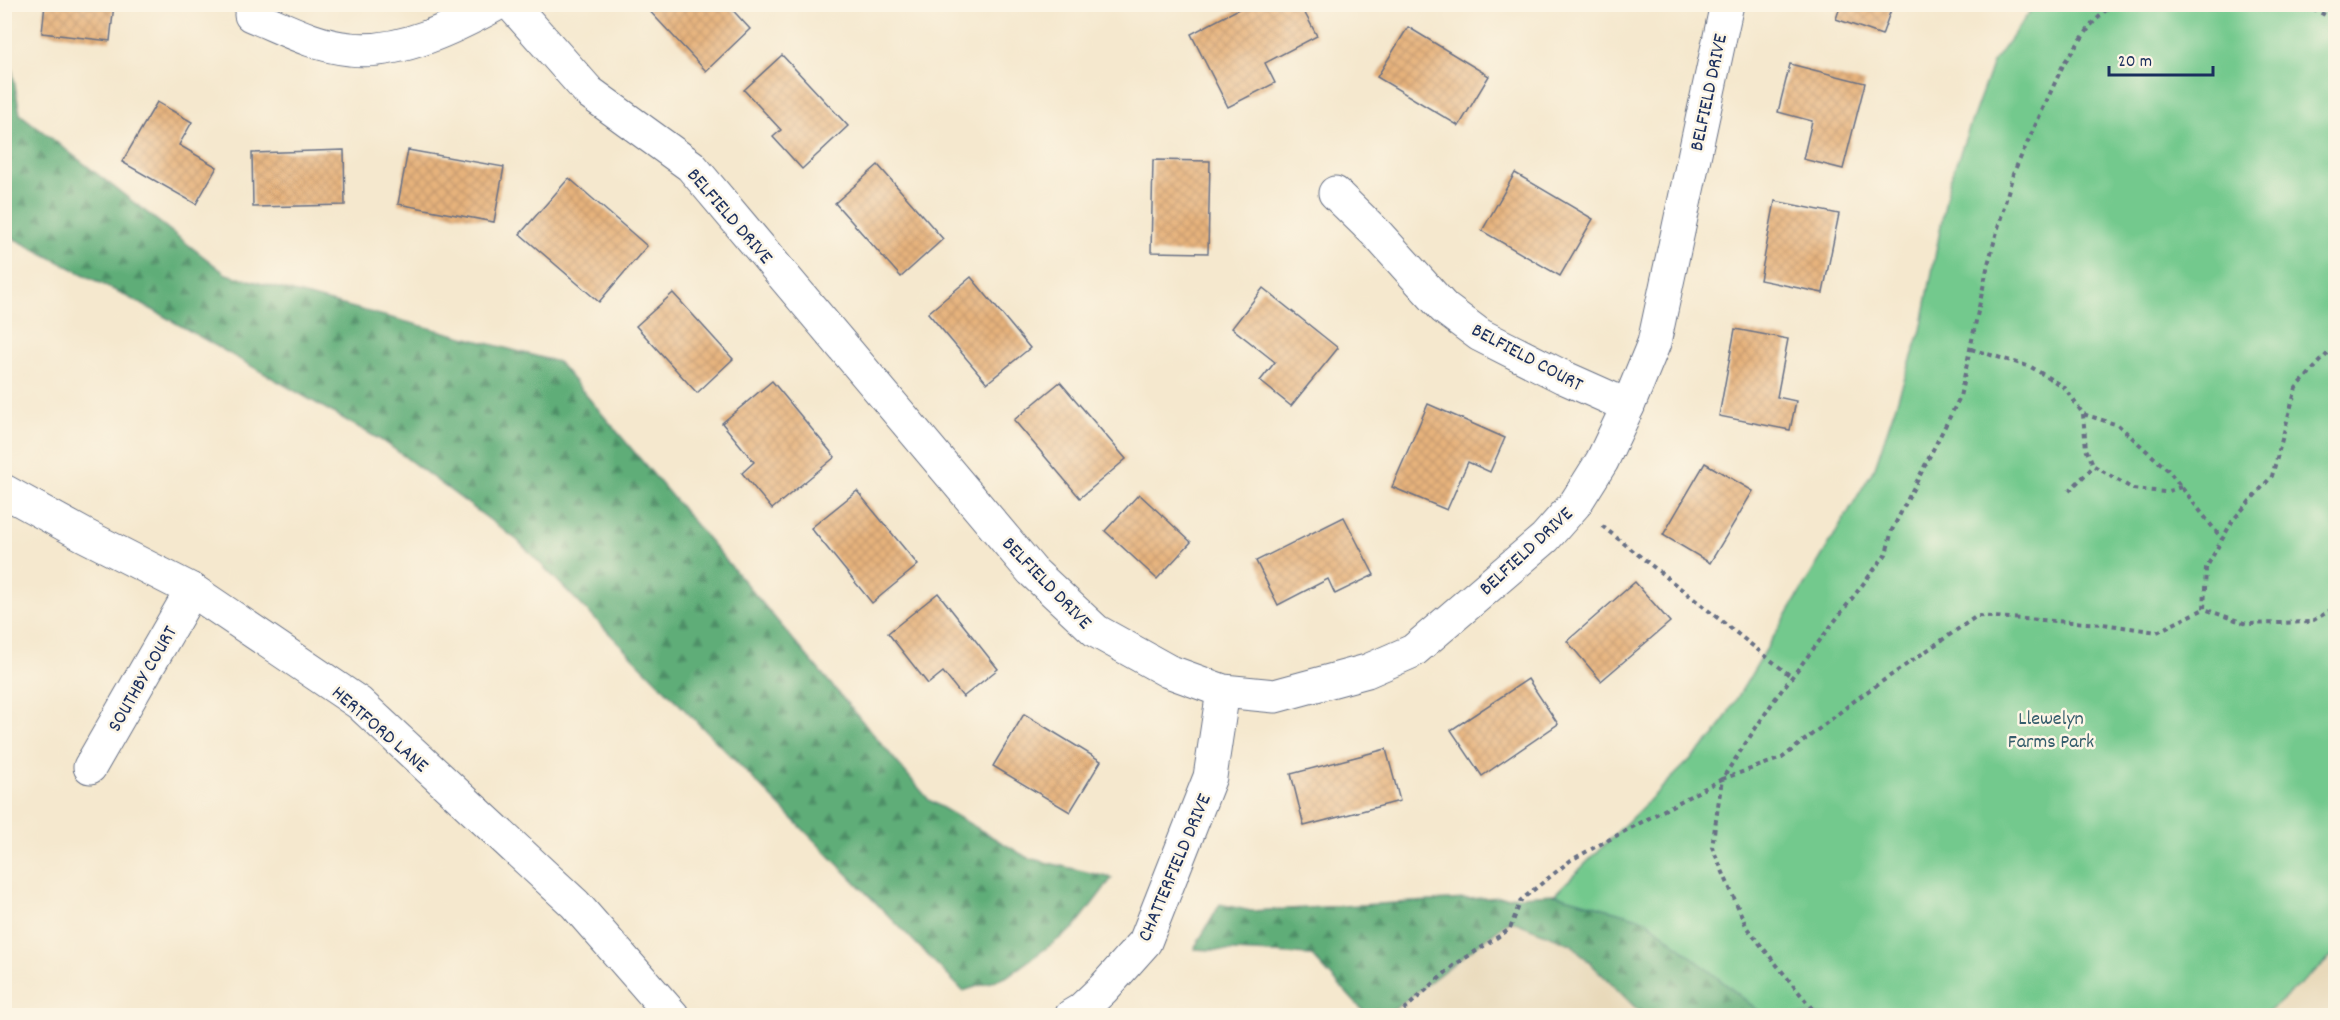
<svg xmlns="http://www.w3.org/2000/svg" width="2340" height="1020" viewBox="0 0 2340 1020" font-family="Dekko,sans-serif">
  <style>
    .built { fill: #e8d9ba }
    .forest { fill: url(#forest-firs); stroke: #3c6e6b; stroke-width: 1.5 }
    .park { fill: #73c98d; stroke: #477c76; stroke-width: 1.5 }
    .building { fill: url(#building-cross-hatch) }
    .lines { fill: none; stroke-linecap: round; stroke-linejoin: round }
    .minor-casing { stroke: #677085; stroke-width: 35 }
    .path { stroke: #677085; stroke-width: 4; stroke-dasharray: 4.5 4.5; stroke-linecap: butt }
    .minor { stroke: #fff; stroke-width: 33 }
    .labels { text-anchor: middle; stroke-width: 5; stroke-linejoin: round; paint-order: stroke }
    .street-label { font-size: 20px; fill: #1b2f5e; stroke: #fcf5e5 }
    .park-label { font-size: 20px; fill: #355d6c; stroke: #fcf5e5 }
  </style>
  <defs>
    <pattern id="forest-firs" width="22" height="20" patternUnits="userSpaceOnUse" patternTransform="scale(1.5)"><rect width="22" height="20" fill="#5ead78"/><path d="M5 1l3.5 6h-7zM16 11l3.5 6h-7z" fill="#4d8d66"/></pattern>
    <pattern id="building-cross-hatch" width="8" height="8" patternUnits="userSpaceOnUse" patternTransform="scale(1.5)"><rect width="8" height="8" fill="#e6b27c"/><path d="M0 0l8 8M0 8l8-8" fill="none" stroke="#c5996e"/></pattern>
  </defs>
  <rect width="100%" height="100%" fill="#fcf5e5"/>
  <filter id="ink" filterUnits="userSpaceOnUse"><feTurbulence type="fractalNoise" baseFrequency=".0167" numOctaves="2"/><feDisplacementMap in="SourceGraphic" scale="12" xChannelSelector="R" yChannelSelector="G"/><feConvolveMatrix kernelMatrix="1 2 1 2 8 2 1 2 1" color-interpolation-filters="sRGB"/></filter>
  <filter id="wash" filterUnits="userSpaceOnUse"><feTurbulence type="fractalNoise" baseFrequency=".008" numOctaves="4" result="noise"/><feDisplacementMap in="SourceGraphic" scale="24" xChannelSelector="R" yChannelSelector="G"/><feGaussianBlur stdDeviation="1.35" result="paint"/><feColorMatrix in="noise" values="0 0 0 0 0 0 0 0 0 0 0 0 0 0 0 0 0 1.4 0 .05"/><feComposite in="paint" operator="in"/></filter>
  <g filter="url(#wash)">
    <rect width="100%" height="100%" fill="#f5e8ce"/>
    <g class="built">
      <path d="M1510 920 1571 944 1643 1015 1387 1016Z"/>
      <path d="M2335 954V1015H2264Z"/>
    </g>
    <g class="forest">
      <path d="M5 30 20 114 226 274 558 362 929 800 1028 858 1112 878 1074 928 1006 977 963 991 517 540 386 443 153 310 5 234Z"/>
      <path d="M1555 894 1646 920 1764 1015H1643L1571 944 1510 920 1387 1015H1367L1311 955 1194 949 1220 904 1251 911Z"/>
    </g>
    <path class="park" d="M2035 5H2335V954L2264 1015H1764L1646 920 1555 894 1715 735 1875 467 1921 330 1949 183 1993 62Z"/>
    <g id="blocks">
      <g class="building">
        <path d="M45 4H114L110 41 42 33Z"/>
        <path d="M643 4H727L750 29 706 71Z"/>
        <path d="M1248 4H1300L1317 36 1265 63 1275 83 1228 107 1191 34Z"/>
        <path d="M1841 4H1893L1882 35 1836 19Z"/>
        <path d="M1408 27 1489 76 1459 126 1377 77Z"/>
        <path d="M782 55 848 126 802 169 773 137 781 130 744 90Z"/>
        <path d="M1790 64 1865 83 1843 169 1803 159 1812 121 1778 112Z"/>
        <path d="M157 102 192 122 179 145 217 167 196 204 122 162Z"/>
        <path d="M344 150 345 205 253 207 252 153Z"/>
        <path d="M408 150 504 167 494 222 398 204Z"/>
        <path d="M1153 160 1210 161 1208 253 1151 252Z"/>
        <path d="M878 165 943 239 901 277 835 203Z"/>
        <path d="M1515 173 1593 219 1560 276 1482 231Z"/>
        <path d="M569 178 647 246 599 302 520 234Z"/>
        <path d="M1775 201 1839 214 1823 293 1760 280Z"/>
        <path d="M971 277 1030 348 987 383 928 313Z"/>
        <path d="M1263 288 1338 348 1291 406 1260 381 1275 362 1232 328Z"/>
        <path d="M673 293 733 359 697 393 636 326Z"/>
        <path d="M1735 329 1788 339 1777 397 1796 401 1790 430 1719 416Z"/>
        <path d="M772 381 835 457 772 509 742 473 754 462 722 423Z"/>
        <path d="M1060 382 1126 459 1080 498 1014 420Z"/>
        <path d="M1428 404 1505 438 1490 472 1468 462 1447 510 1392 487Z"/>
        <path d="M1705 463 1753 491 1710 563 1663 535Z"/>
        <path d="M857 491 918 565 872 603 811 528Z"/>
        <path d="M1139 494 1191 542 1157 579 1105 531Z"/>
        <path d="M1344 517 1374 575 1335 594 1328 579 1278 605 1256 561Z"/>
        <path d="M1635 582 1670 622 1601 681 1567 641Z"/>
        <path d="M938 593 998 669 963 697 943 672 928 684 888 633Z"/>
        <path d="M1528 679 1558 724 1482 776 1451 730Z"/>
        <path d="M1024 714 1101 761 1070 812 993 766Z"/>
        <path d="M1386 749 1400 801 1304 826 1291 774Z"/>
      </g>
    </g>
  </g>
  <g filter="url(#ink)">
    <use href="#blocks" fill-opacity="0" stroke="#677085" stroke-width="1.5"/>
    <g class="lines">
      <g class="minor-casing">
        <g id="minor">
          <path d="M511 4 589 92 691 166 1032 571 1096 631 1168 671 1223 691 1275 696 1367 671 1413 651 1545 538 1575 504 1602 461 1628 406 1654 343 1727 4"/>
          <path d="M251 15C283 28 315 46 350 49 399 55 455 27 497 4"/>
          <path d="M1335 193 1378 235 1444 308 1480 335 1563 377 1628 406"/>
          <path d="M4 491 84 535 192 590 359 703 575 904 673 1016"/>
          <path d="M90 767 192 590"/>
          <path d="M1071 1016 1081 1010 1103 989 1145 942 1210 777 1223 691"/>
        </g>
      </g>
      <g class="path">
        <path d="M2305 4 2336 21"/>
        <path d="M1971 349 2031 367 2065 388 2083 414 2118 425 2168 470 2222 539"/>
        <path d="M2336 350 2329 352 2296 388 2272 476 2233 520 2206 568 2204 609 2247 624 2310 622 2336 607"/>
        <path d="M2083 414 2086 449 2094 466 2133 489 2165 492 2181 487"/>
        <path d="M2069 491 2094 466"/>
        <path d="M1602 526 1792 677"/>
        <path d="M1397 1016 1453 966 1510 929 1521 900 1571 860 1722 779 1775 699 1886 554 1892 530 1960 397 1988 264 2013 174 2064 63 2092 24 2112 4"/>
        <path d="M1818 1016 1747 928 1712 847 1722 779 1782 758 1858 698 1977 616 2103 624 2157 632 2204 609"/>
      </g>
      <use href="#minor" class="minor"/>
    </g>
  </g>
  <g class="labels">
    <g class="street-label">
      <text transform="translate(1707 92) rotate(-78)" y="7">BELFIELD DRIVE</text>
      <text transform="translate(731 215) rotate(49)" y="7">BELFIELD DRIVE</text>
      <text transform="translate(1528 356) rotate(28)" y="7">BELFIELD COURT</text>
      <text transform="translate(1525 550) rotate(-43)" y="7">BELFIELD DRIVE</text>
      <text transform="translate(1048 582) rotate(46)" y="7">BELFIELD DRIVE</text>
      <text transform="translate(141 678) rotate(-60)" y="7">SOUTHBY COURT</text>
      <text transform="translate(381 728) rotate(41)" y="7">HERTFORD LANE</text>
      <text transform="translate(1173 867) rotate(-67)" y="7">CHATTERFIELD DRIVE</text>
    </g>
    <g class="park-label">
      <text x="2051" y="724">Llewelyn<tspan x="2051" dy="23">Farms Park</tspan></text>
    </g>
  </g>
  <rect width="2340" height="1020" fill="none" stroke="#fcf5e5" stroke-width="24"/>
  <path d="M2109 66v9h104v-9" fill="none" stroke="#1b2f5e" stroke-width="3"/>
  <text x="2118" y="66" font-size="18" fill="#1b2f5e" stroke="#fcf5e5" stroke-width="4.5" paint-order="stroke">20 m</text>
</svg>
